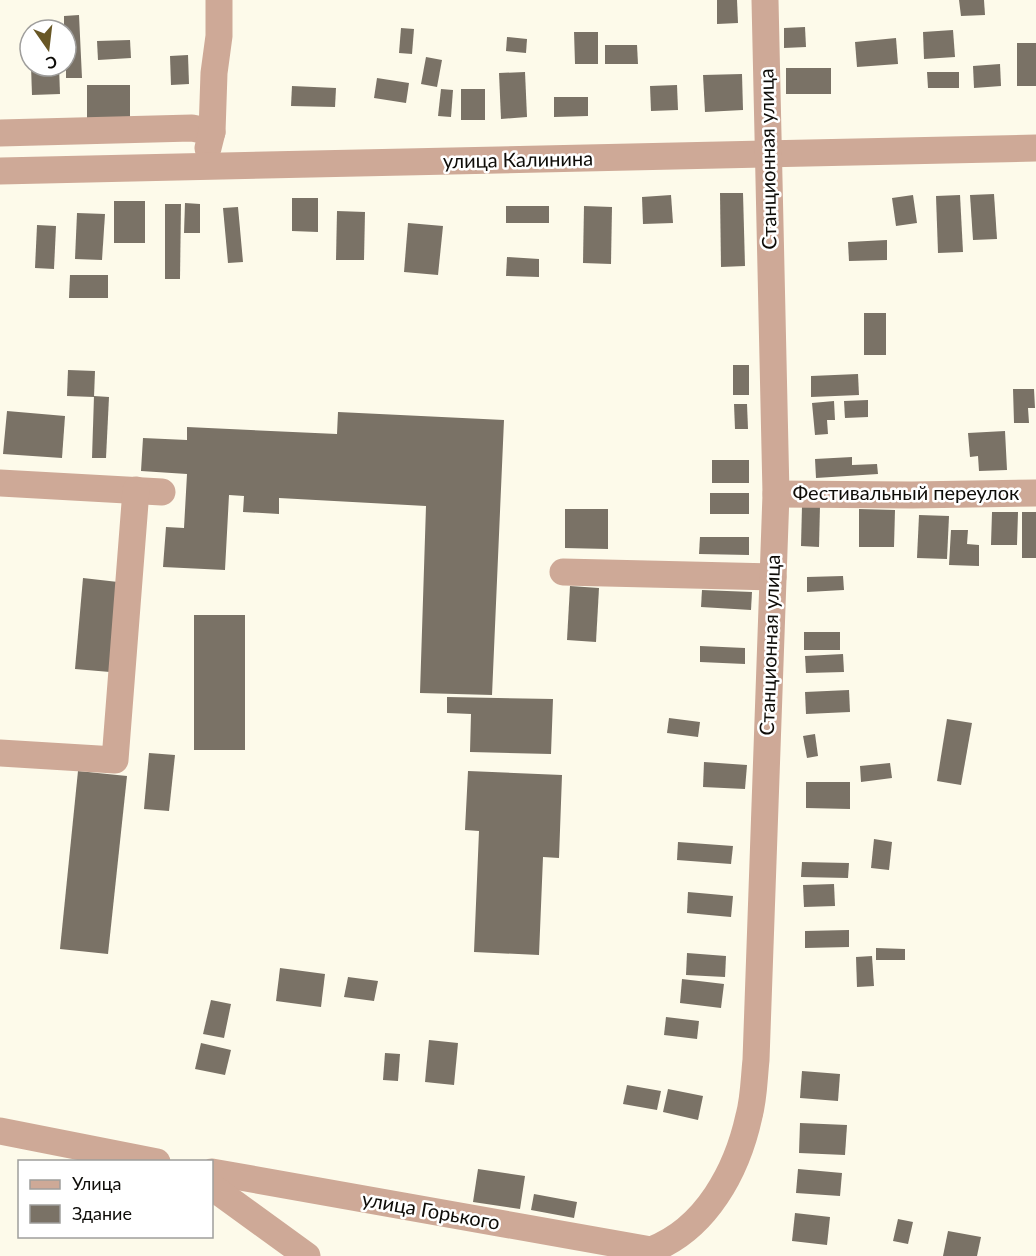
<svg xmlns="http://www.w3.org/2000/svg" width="1036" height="1256" viewBox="0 0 1036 1256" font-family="Lato,sans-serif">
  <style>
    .building { fill: #7a7266 }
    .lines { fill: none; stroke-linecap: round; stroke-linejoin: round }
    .minor { stroke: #cea997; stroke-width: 27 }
    .labels { text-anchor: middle; stroke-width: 5; stroke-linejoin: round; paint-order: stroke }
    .street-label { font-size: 20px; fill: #0e0c08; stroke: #fff }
  </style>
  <rect width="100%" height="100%" fill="#fdfaea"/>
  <g class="building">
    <path d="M717 0H737L738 23 717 24Z"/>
    <path d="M959 0H984L985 15 961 16Z"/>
    <path d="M79 15 82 78H66V30H64V16Z"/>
    <path d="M805 27 806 47 784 48V28Z"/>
    <path d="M401 28 414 29 412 54 399 53Z"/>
    <path d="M953 30 955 57 924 59 923 32Z"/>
    <path d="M574 32H598V64H575Z"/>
    <path d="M507 37 527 39 526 53 506 51Z"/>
    <path d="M896 38 898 64 857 67 855 42Z"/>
    <path d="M130 40 131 58 98 60 97 41Z"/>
    <rect x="1017" y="43" width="19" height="43"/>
    <path d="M605 45H637L638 64H605Z"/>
    <path d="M188 55 189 84 171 85 170 56Z"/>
    <path d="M426 57 442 60 437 87 421 84Z"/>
    <path d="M1000 64 1001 86 974 88 973 66Z"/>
    <path d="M31 66H59L60 94 32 95Z"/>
    <rect x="786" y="68" width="45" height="26"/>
    <path d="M525 72 527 117 501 119 499 73Z"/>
    <path d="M927 72H959V88H928Z"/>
    <path d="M742 74 743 110 705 112 703 75Z"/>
    <path d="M377 78 409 83 406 103 374 98Z"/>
    <rect x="87" y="85" width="43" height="34"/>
    <path d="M677 85 678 110 651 111 650 86Z"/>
    <path d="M292 86 336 88 335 107 291 106Z"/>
    <path d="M441 89 453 90 451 117 438 116Z"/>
    <rect x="461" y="89" width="24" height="31"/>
    <path d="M554 97H588V116L554 117Z"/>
    <path d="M720 193H743L745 266 721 267Z"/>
    <path d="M994 194 997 239 973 240 970 195Z"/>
    <path d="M671 195 673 223 643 224 642 197Z"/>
    <path d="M913 195 917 223 896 226 892 198Z"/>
    <path d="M960 195 963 252 938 253 936 196Z"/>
    <path d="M292 198H318V232L292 231Z"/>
    <rect x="114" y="201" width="31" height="42"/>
    <path d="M185 203 200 204V233H184Z"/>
    <path d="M165 204H181L180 279H165Z"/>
    <rect x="506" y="206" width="43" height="17"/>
    <path d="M584 206 612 207 611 264 583 263Z"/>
    <path d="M238 207 243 262 228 263 223 208Z"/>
    <path d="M337 211 365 212 364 260H336Z"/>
    <path d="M77 213 105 214 102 260 75 259Z"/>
    <path d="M408 223 443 226 438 275 404 272Z"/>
    <path d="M37 225 56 226 54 269 35 268Z"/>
    <path d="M887 240V260L849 261 848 242Z"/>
    <path d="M507 257 539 259V277L506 276Z"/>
    <path d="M70 275H108V298H69Z"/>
    <rect x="864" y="313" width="22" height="42"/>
    <rect x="733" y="365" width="16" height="30"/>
    <path d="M68 370 95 371 94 397 67 396Z"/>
    <path d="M858 374 859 395 811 397V376Z"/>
    <path d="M1013 389H1034L1035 408H1028L1029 423H1014Z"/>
    <path d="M94 396 109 397 106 458H92Z"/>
    <path d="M868 400V417L845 418 844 401Z"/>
    <path d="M834 401 835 420H827L828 434 815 435 812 403Z"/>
    <path d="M734 404H747L748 429H735Z"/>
    <path d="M7 411 65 416 62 458 3 454Z"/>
    <path d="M338 412 504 420 492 695 420 693 426 506 279 498V514L243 512 244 496 229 495 225 570 163 567 166 527 184 528 187 474 141 471 143 438 187 440V427L337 434Z"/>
    <path d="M1005 431 1007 470 979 471 978 456 970 457 968 433Z"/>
    <path d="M852 457V465L877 464 878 474 816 478 815 459Z"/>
    <rect x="712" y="460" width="37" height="23"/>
    <rect x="710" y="493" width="39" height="21"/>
    <path d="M802 506H820L819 547 801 546Z"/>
    <path d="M565 509H608V549L565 548Z"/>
    <path d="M859 509 895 510 894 547H859Z"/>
    <path d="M992 512H1018L1017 545H991Z"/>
    <rect x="1022" y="512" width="14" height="46"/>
    <path d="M919 515 949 516 947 559 917 558Z"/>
    <path d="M951 530H968L967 544 979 545V566L949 565Z"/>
    <path d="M700 537H749V555L699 554Z"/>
    <path d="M843 576 844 590 807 592V577Z"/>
    <path d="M83 578 118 582 110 672 75 669Z"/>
    <path d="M570 586 599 588 596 642 567 640Z"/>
    <path d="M702 590 752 592 751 610 701 607Z"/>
    <rect x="194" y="615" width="51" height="135"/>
    <rect x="804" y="632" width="36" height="18"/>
    <path d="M700 646 745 648V664L700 662Z"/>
    <path d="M843 654 844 672 806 673 805 656Z"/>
    <path d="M849 690 850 712 806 714 805 692Z"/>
    <path d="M447 697 553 699 551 754 470 752 471 714 447 713Z"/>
    <path d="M669 718 700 722 698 737 667 733Z"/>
    <path d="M947 719 972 723 961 785 937 781Z"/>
    <path d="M815 734 818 756 807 758 803 736Z"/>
    <path d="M149 753 175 755 169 811 144 809Z"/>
    <path d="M704 762 747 765 745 789 703 787Z"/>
    <path d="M890 763 892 778 861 782 860 766Z"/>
    <path d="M78 771 127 776 108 954 60 949Z"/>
    <path d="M468 771 562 775 559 858 543 857 539 955 474 952 479 831 465 830Z"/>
    <path d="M806 782H850V809L806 808Z"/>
    <path d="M874 839 892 842 889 870 871 868Z"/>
    <path d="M678 842 733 846 731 864 677 860Z"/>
    <path d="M802 862 849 863 848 878 801 877Z"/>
    <path d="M834 884 835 906 804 907 803 885Z"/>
    <path d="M688 892 733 896 731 917 687 913Z"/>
    <path d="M849 930V947L805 948V931Z"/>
    <path d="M876 948 905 949V960H876Z"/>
    <path d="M687 953 726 956 725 977 686 975Z"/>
    <path d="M872 956 874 986 857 987 856 957Z"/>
    <path d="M280 968 325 974 321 1007 276 1001Z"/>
    <path d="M348 977 378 981 374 1001 344 997Z"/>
    <path d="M682 979 724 984 721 1008 680 1003Z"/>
    <path d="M211 1000 231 1004 224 1038 203 1034Z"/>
    <path d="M666 1017 699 1021 697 1039 664 1035Z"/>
    <path d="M429 1040 458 1043 454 1085 425 1082Z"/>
    <path d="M201 1043 231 1050 225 1075 195 1069Z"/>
    <path d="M385 1053 400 1054 398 1081 383 1080Z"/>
    <path d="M802 1071 840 1074 838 1101 800 1098Z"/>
    <path d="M627 1085 661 1091 657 1110 623 1104Z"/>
    <path d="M668 1089 703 1096 698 1120 663 1112Z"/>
    <path d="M800 1123 847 1125 845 1155 799 1153Z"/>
    <path d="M478 1169 525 1176 520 1209 473 1202Z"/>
    <path d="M798 1169 842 1173 840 1196 796 1193Z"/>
    <path d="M534 1194 577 1202 574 1218 531 1210Z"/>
    <path d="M795 1213 830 1217 827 1245 792 1241Z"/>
    <path d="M898 1219 913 1222 908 1244 893 1241Z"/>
    <path d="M948 1231 981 1237 977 1256H943Z"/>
  </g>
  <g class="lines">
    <g class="minor">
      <path d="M0 133 192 128 212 132"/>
      <path d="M208 148 212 132 214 73 219 36V0"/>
      <path d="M0 171 1036 148"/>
      <path d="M0 483 162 492"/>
      <path d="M776 494 912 495 1036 493"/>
      <path d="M563 572 773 577"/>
      <path d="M0 753 115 760 136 490"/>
      <path d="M0 1131 157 1162"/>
      <path d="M212 1172 651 1250C706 1229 737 1171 749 1116 754 1098 754 1078 756 1060L776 494 765 0"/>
      <path d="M212 1187 307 1256"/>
    </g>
  </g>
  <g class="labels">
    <g class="street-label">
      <text transform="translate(768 159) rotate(-91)" y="7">Станционная улица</text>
      <text transform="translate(518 160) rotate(-1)" y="7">улица Калинина</text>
      <text x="906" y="500">Фестивальный переулок</text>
      <text transform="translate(770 645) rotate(-88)" y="7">Станционная улица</text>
      <text transform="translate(431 1211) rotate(10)" y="7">улица Горького</text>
    </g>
  </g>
  <rect x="18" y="1160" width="195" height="78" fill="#ffffff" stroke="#9f9e9c" stroke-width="1.5"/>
  <rect x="30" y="1180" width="30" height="9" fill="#cea997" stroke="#9f9e9c" stroke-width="1.5"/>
  <text x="72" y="1190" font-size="18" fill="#0e0c08">Улица</text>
  <rect x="30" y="1205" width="30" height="18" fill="#7a7266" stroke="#9f9e9c" stroke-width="1.5"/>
  <text x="72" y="1220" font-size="18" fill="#0e0c08">Здание</text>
  <g transform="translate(48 48) rotate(166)"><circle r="28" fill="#ffffff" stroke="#9f9e9c" stroke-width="1.5"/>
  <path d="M0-4.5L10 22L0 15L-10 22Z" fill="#685725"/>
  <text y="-9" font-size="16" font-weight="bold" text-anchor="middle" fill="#0e0c08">С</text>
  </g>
</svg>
